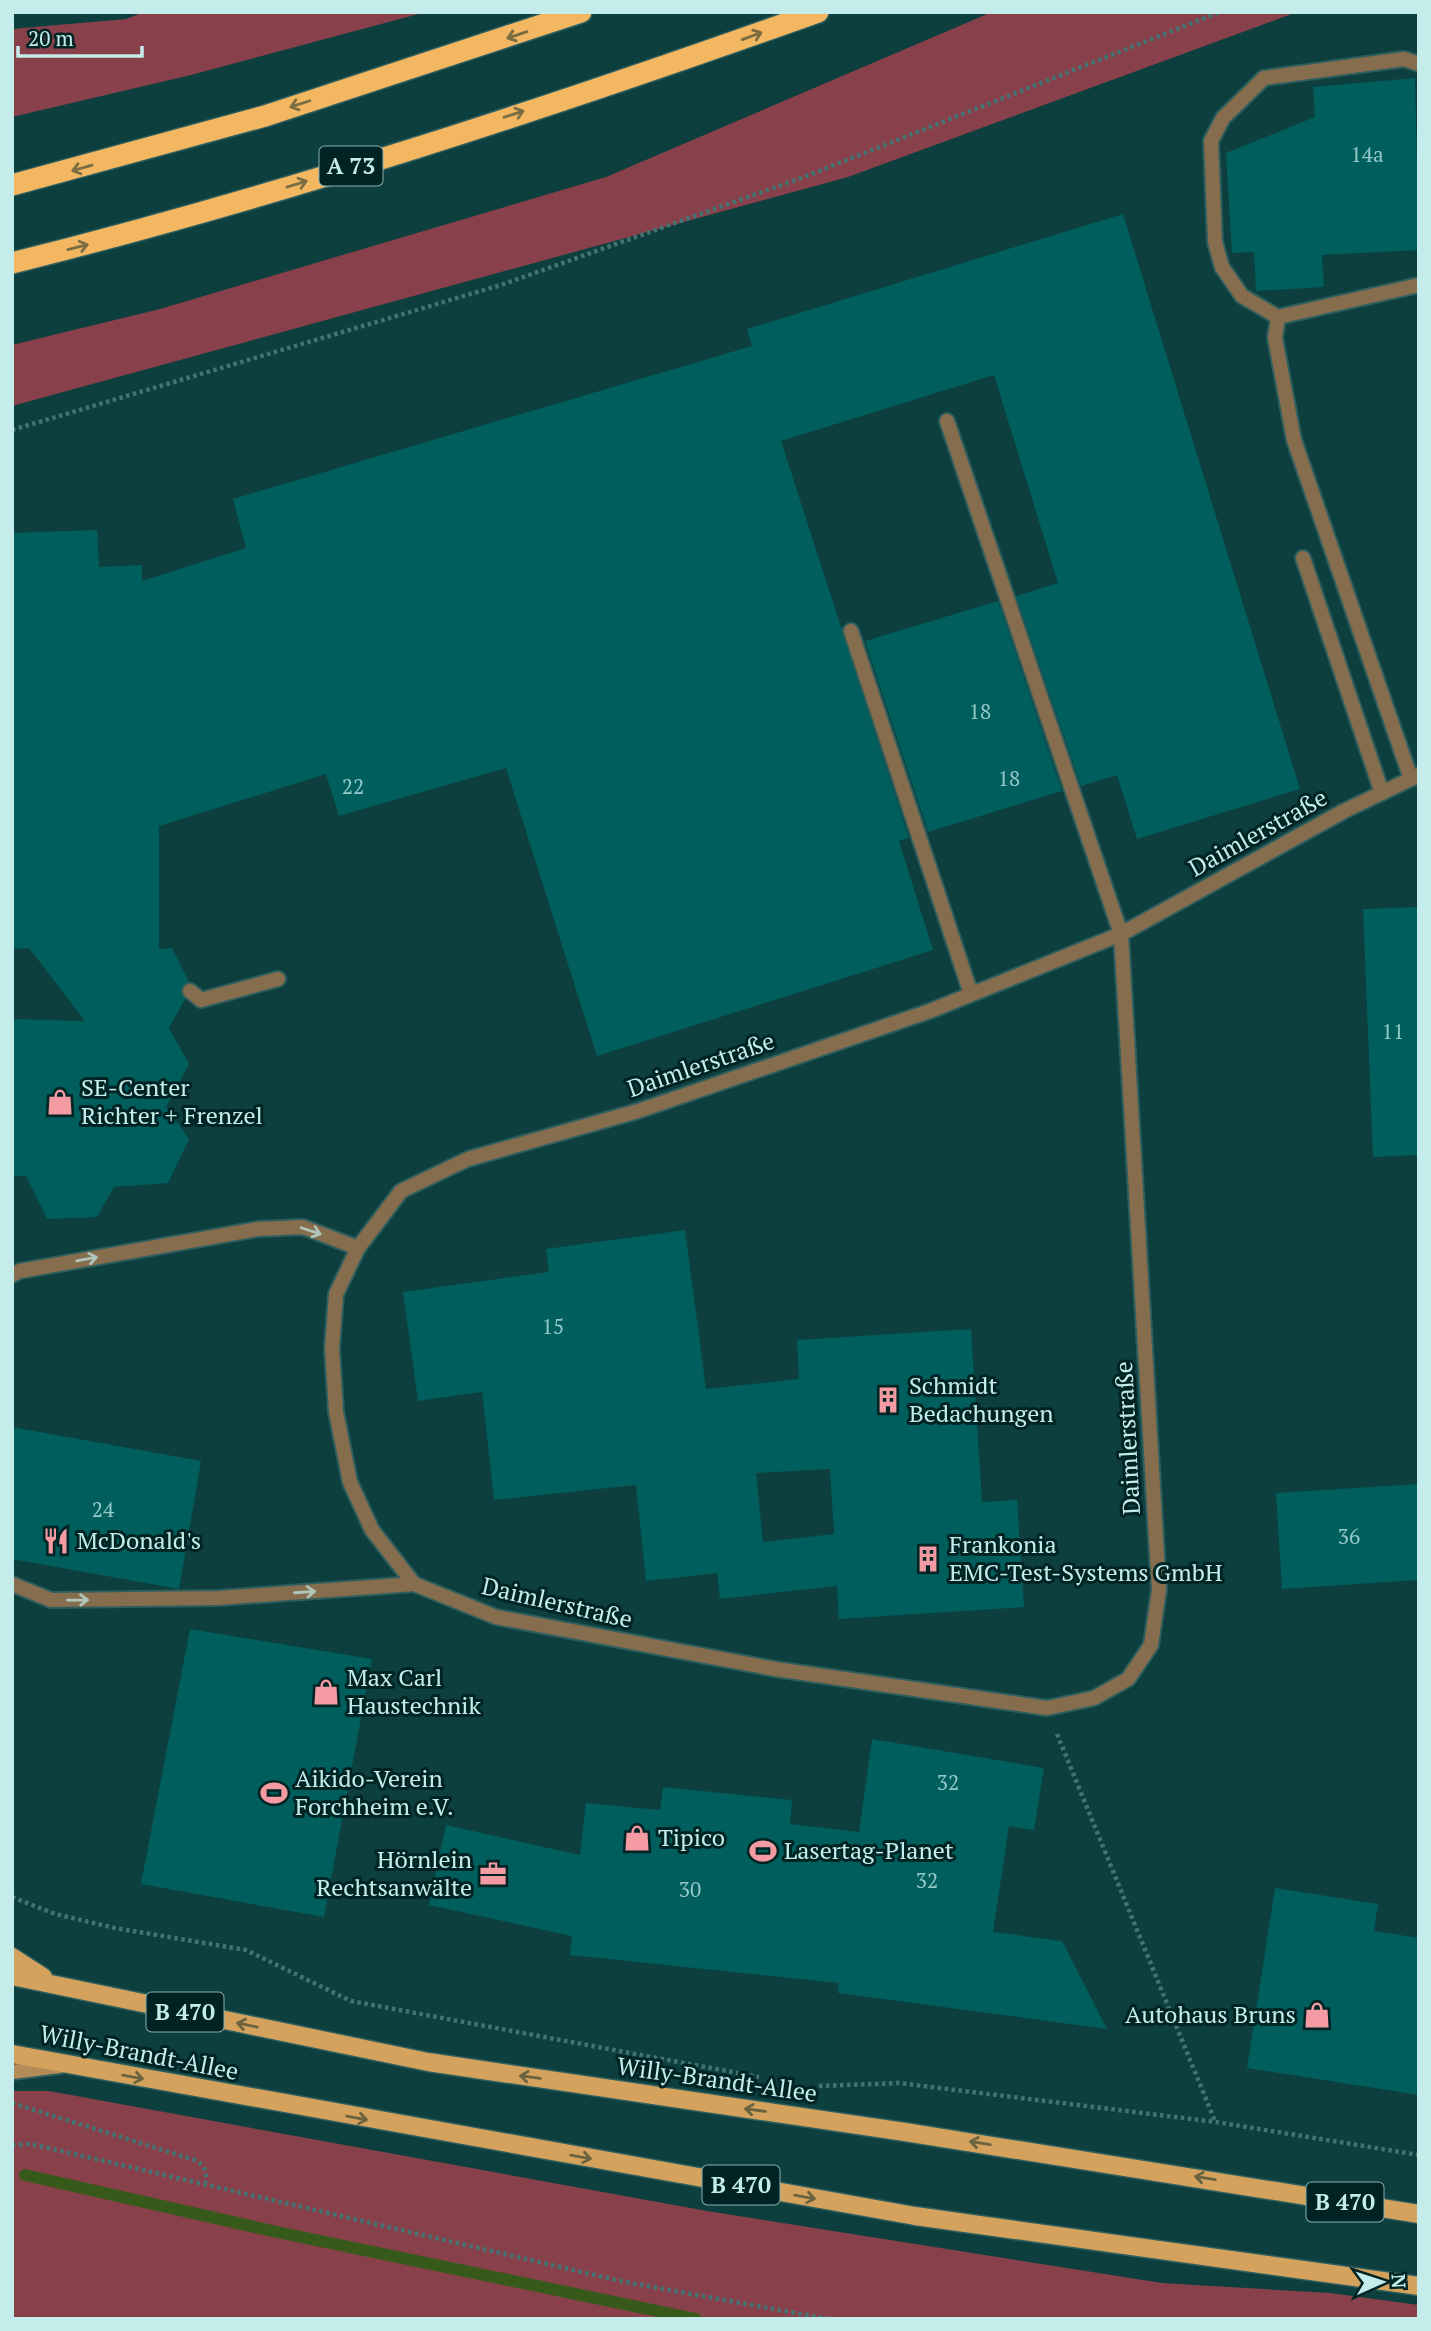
<svg xmlns="http://www.w3.org/2000/svg" width="1431" height="2331" viewBox="0 0 1431 2331" font-family="'PT Serif',serif">
  <style>
    .green { fill: #88414a }
    .lines { fill: none; stroke-linecap: round; stroke-linejoin: round }
    .stream { stroke: #375a1b; stroke-width: 12 }
    .building { fill: #005e5d; fill-rule: evenodd }
    .service-casing { stroke: #2e5e5d; stroke-width: 18 }
    .minor-casing { stroke: #2e5e5d; stroke-width: 18 }
    .secondary-casing { stroke: #2e5e5d; stroke-width: 18 }
    .primary-casing { stroke: #2e5e5d; stroke-width: 21 }
    .motorway-casing { stroke: #2e5e5d; stroke-width: 24 }
    .path { stroke: #447372; stroke-width: 4.5; stroke-dasharray: 3.5 3.5; stroke-linecap: butt }
    .service { stroke: #866d4d; stroke-width: 14 }
    .minor { stroke: #866d4d; stroke-width: 14 }
    .secondary { stroke: #b28b56; stroke-width: 14 }
    .primary { stroke: #d4a25c; stroke-width: 18 }
    .motorway { stroke: #f3b661; stroke-width: 21 }
    .oneway { stroke: #7a6d42 }
    .oneway2 { stroke: #b1c6bb }
    .oneway3 { stroke: #6a6340 }
    .labels { text-anchor: middle; stroke-width: 6; stroke-linejoin: round; paint-order: stroke }
    .number-label { font-size: 21px; fill: #92c8c7 }
    .shield { fill: #002424; stroke: #88b0af; stroke-width: 2 }
    .shield-label { font-size: 23px; font-weight: bold; fill: #c3ecea }
    .street-label { font-size: 24px; fill: #c3ecea; stroke: #002424 }
    .poi-label { font-size: 24px; fill: #c3ecea; stroke: #002424; text-anchor: start }
  </style>
  <rect width="100%" height="100%" fill="#0d3f3e"/>
  <g class="green">
    <path d="M144 12H426L191 75 12 117V29L126 19Z"/>
    <path d="M992 12H1297L848 177 12 406V345L160 309 606 177Z"/>
    <path d="M12 2091H49L707 2211 1162 2283 1330 2293 1419 2305V2319H12Z"/>
  </g>
  <g class="lines">
    <path class="stream" d="M25 2175 277 2232 696 2319"/>
  </g>
  <g class="building">
    <path d="M1415 78 1419 250 1322 255 1324 287 1256 291 1254 252 1232 253 1226 153 1315 117 1313 87Z"/>
    <path d="M1123 214 1300 789 1137 839 1117 775 1081 786 1016 596 1058 583 994 375 781 441 909 838 899 841 933 950 597 1056 506 768 339 816 326 774 159 826V949L172 948 189 982 181 989 185 999 169 1028 189 1064 166 1107 189 1139 168 1183 114 1187 97 1217 47 1219 26 1176H12V1019L85 1021 29 948 12 949V533L97 530 99 567 142 565V581L246 548 233 499 752 346 747 329Z"/>
    <path d="M998 601 1062 791 928 832 865 641Z"/>
    <path d="M1419 907V1155L1373 1157 1363 909Z"/>
    <path d="M685 1230 706 1389 799 1379 797 1340 971 1329 982 1502 1017 1500 1024 1607 839 1619 837 1586 720 1599 717 1573 646 1581 636 1485 494 1500 482 1392 418 1401 403 1292 549 1272 546 1249ZM830 1469 834 1534 763 1542 756 1473Z"/>
    <path d="M12 1427 201 1461 179 1589 12 1559Z"/>
    <path d="M1419 1484V1580L1282 1589 1276 1493Z"/>
    <path d="M190 1629 372 1659 324 1917 141 1884Z"/>
    <path d="M872 1739 1044 1768 1034 1830 1009 1826 993 1932 1062 1941 1107 2029 838 1993 839 1983 570 1955 572 1936 429 1905 446 1825 580 1855 586 1803 660 1810 663 1787 792 1800 790 1824 859 1832Z"/>
    <path d="M1275 1888 1378 1904 1374 1931 1419 1938V2095L1247 2068Z"/>
  </g>
  <g class="lines">
    <g class="service-casing">
      <g id="service">
        <path d="M1419 64 1404 59 1264 78 1223 118 1211 141 1215 242 1222 267 1242 296 1278 317 1419 285"/>
        <path d="M1278 317 1275 338 1294 440 1411 779"/>
        <path d="M947 421 1121 934"/>
        <path d="M1303 558 1382 793"/>
        <path d="M851 631 971 994"/>
        <path d="M190 991 201 1000 278 979"/>
        <path d="M12 1584 51 1600 218 1598 414 1584"/>
      </g>
    </g>
    <g class="minor-casing">
      <g id="minor">
        <path d="M1121 934 1159 1590 1151 1645 1128 1679 1094 1698 1047 1708 775 1669 496 1617 414 1584 372 1530 350 1482 336 1412 332 1349 336 1294 358 1248 401 1191 468 1159 638 1111 930 1011 1121 934 1344 811 1419 775"/>
        <path d="M12 1275 20 1271 258 1229 303 1227 358 1248"/>
      </g>
    </g>
    <g class="secondary-casing">
      <path id="secondary" d="M12 2072 60 2066"/>
    </g>
    <g class="primary-casing">
      <g id="primary">
        <path d="M12 1957 43 1977"/>
        <path d="M12 1976 428 2062 905 2132 1419 2214"/>
        <path d="M12 2054 915 2216 1419 2286"/>
      </g>
    </g>
    <g class="motorway-casing">
      <g id="motorway">
        <path d="M12 185 265 116 581 12"/>
        <path d="M12 263C285 195 554 106 818 12"/>
      </g>
    </g>
    <g class="path">
      <path d="M12 430 501 285 804 177 1220 12"/>
      <path d="M1057 1734 1215 2121"/>
      <path d="M12 1897 55 1914 115 1928 246 1950 351 2001 759 2077"/>
      <path d="M819 2086 899 2083 1216 2122 1419 2155"/>
      <path d="M12 2103 195 2160C205 2166 207 2171 206 2182"/>
      <path d="M12 2145 31 2144 625 2282 829 2319"/>
    </g>
    <use href="#service" class="service"/>
    <use href="#minor" class="minor"/>
    <use href="#secondary" class="secondary"/>
    <use href="#primary" class="primary"/>
    <use href="#motorway" class="motorway"/>
  </g>
  <defs><path id="oneway-shaft" d="M-6 0H5M1.5-3L5.5 0L1.5 3" fill="none" stroke-width="1.6" stroke-linecap="round" stroke-linejoin="round" transform="scale(1.75)"/></defs>
  <g class="oneway">
    <use href="#oneway-shaft" transform="translate(517 35) rotate(161)"/>
    <use href="#oneway-shaft" transform="translate(752 36) rotate(-20)"/>
    <use href="#oneway-shaft" transform="translate(300 104) rotate(162)"/>
    <use href="#oneway-shaft" transform="translate(514 114) rotate(-18)"/>
    <use href="#oneway-shaft" transform="translate(82 168) rotate(164)"/>
    <use href="#oneway-shaft" transform="translate(297 184) rotate(-17)"/>
    <use href="#oneway-shaft" transform="translate(78 247) rotate(-14)"/>
  </g>
  <g class="oneway2">
    <use href="#oneway-shaft" transform="translate(311 1231) rotate(18)"/>
    <use href="#oneway-shaft" transform="translate(87 1259) rotate(-10)"/>
    <use href="#oneway-shaft" transform="translate(305 1592) rotate(-4)"/>
    <use href="#oneway-shaft" transform="translate(78 1600) rotate(-1)"/>
  </g>
  <g class="oneway3">
    <use href="#oneway-shaft" transform="translate(247 2025) rotate(-168)"/>
    <use href="#oneway-shaft" transform="translate(133 2077) rotate(10)"/>
    <use href="#oneway-shaft" transform="translate(530 2077) rotate(-172)"/>
    <use href="#oneway-shaft" transform="translate(755 2110) rotate(-172)"/>
    <use href="#oneway-shaft" transform="translate(357 2118) rotate(10)"/>
    <use href="#oneway-shaft" transform="translate(980 2143) rotate(-171)"/>
    <use href="#oneway-shaft" transform="translate(581 2157) rotate(10)"/>
    <use href="#oneway-shaft" transform="translate(1205 2178) rotate(-171)"/>
    <use href="#oneway-shaft" transform="translate(805 2197) rotate(10)"/>
  </g>
  <defs>
    <g id="shop-bare" transform="scale(2.1)"><path d="M-5-2.5h2.3a2.7 3.5 0 0 1 5.4 0H5L5.5 6h-11ZM-1.5-2.5h3a1.5 2.3 0 0 0-3 0Z" fill="#f49aa3" stroke="#002424" stroke-width="2.5" paint-order="stroke"/></g>
    <g id="building-bare" transform="scale(2.1)"><path d="M-4-6H4V6H1V3H-1V6H-4ZM-2.5-4.3h1.7v1.8h-1.7ZM.8-4.3h1.7v1.8H.8ZM-2.5-1h1.7V.8h-1.7ZM.8-1h1.7V.8H.8Z" fill="#f49aa3" stroke="#002424" stroke-width="2.5" paint-order="stroke"/></g>
    <g id="restaurant-bare" transform="scale(2.1)"><path d="M-5-6h1v4h1v-4h1v4h1v-4h1v5L-1.5 .5V6h-2V.5L-5-1ZM5-6V6H3V1.5H1.5Q1.5-4 5-6Z" fill="#f49aa3" stroke="#002424" stroke-width="2.5" paint-order="stroke"/></g>
    <g id="stadium-bare" transform="scale(2.1)"><path d="M0-5a6.5 5 0 1 0 0 10a6.5 5 0 1 0 0-10ZM-3.5-1.8h7v3.6h-7Z" fill="#f49aa3" stroke="#002424" stroke-width="2.5" paint-order="stroke"/></g>
    <g id="office-bare" transform="scale(2.1)"><path d="M-6-3h4V-5.5h4V-3h4V5H-6ZM-1-4.5V-3h2v-1.5ZM-6 0V1H6V0Z" fill="#f49aa3" stroke="#002424" stroke-width="2.5" paint-order="stroke"/></g>
  </defs>
  <g fill-rule="evenodd">
    <use href="#shop-bare" x="60" y="1102"/>
    <use href="#building-bare" x="888" y="1400"/>
    <use href="#restaurant-bare" x="56" y="1541"/>
    <use href="#building-bare" x="928" y="1559"/>
    <use href="#shop-bare" x="326" y="1692"/>
    <use href="#stadium-bare" x="274" y="1793"/>
    <use href="#shop-bare" x="637" y="1838"/>
    <use href="#stadium-bare" x="763" y="1851"/>
    <use href="#office-bare" x="493" y="1874"/>
    <use href="#shop-bare" x="1317" y="2015"/>
  </g>
  <g class="labels">
    <g class="number-label">
      <text x="1367" y="162">14a</text>
      <text x="980" y="719">18</text>
      <text x="1009" y="786">18</text>
      <text x="353" y="794">22</text>
      <text x="1393" y="1039">11</text>
      <text x="553" y="1334">15</text>
      <text x="103" y="1517">24</text>
      <text x="1349" y="1544">36</text>
      <text x="948" y="1790">32</text>
      <text x="927" y="1888">32</text>
      <text x="690" y="1897">30</text>
    </g>
    <g class="shield">
      <rect x="319.5" y="146.5" width="63" height="39" rx="5"/>
      <rect x="146.5" y="1992.5" width="77" height="39" rx="5"/>
      <rect x="702.5" y="2165.5" width="77" height="39" rx="5"/>
      <rect x="1306.5" y="2182.5" width="77" height="39" rx="5"/>
    </g>
    <g class="shield-label">
      <text x="351" y="174">A 73</text>
      <text x="185" y="2020">B 470</text>
      <text x="741" y="2193">B 470</text>
      <text x="1345" y="2210">B 470</text>
    </g>
    <g class="street-label">
      <text transform="translate(1258 833) rotate(-29)" y="8">Daimlerstraße</text>
      <text transform="translate(701 1065) rotate(-19)" y="8">Daimlerstraße</text>
      <text transform="translate(1128 1438) rotate(-93)" y="8">Daimlerstraße</text>
      <text transform="translate(557 1603) rotate(13)" y="8">Daimlerstraße</text>
      <text transform="translate(139 2053) rotate(11)" y="8">Willy-Brandt-Allee</text>
      <text transform="translate(717 2080) rotate(8)" y="8">Willy-Brandt-Allee</text>
    </g>
    <g class="poi-label">
      <text x="81" y="1096">SE-Center<tspan x="81" dy="28">Richter + Frenzel</tspan></text>
      <text x="909" y="1394">Schmidt<tspan x="909" dy="28">Bedachungen</tspan></text>
      <text x="77" y="1549">McDonald's</text>
      <text x="949" y="1553">Frankonia<tspan x="949" dy="28">EMC-Test-Systems GmbH</tspan></text>
      <text x="347" y="1686">Max Carl<tspan x="347" dy="28">Haustechnik</tspan></text>
      <text x="295" y="1787">Aikido-Verein<tspan x="295" dy="28">Forchheim e.V.</tspan></text>
      <text x="658" y="1846">Tipico</text>
      <text x="784" y="1859">Lasertag-Planet</text>
      <text x="472" y="1868" text-anchor="end">Hörnlein<tspan x="472" dy="28">Rechtsanwälte</tspan></text>
      <text x="1296" y="2023" text-anchor="end">Autohaus Bruns</text>
    </g>
  </g>
  <rect width="1431" height="2331" fill="none" stroke="#c3ecea" stroke-width="28"/>
  <g transform="translate(1382 2282) rotate(87)" stroke="#002424" stroke-width="5" paint-order="stroke">
  <path d="M0-5L12 26L0 18L-12 26Z" fill="#c3ecea"/>
  <text y="-10" font-size="19" font-weight="bold" text-anchor="middle" fill="#c3ecea">N</text>
  </g>
  <path d="M18 46v10h124v-10" fill="none" stroke="#c3ecea" stroke-width="3.5"/>
  <text x="28" y="46" font-size="21" fill="#c3ecea" stroke="#002424" stroke-width="5" paint-order="stroke">20 m</text>
</svg>
